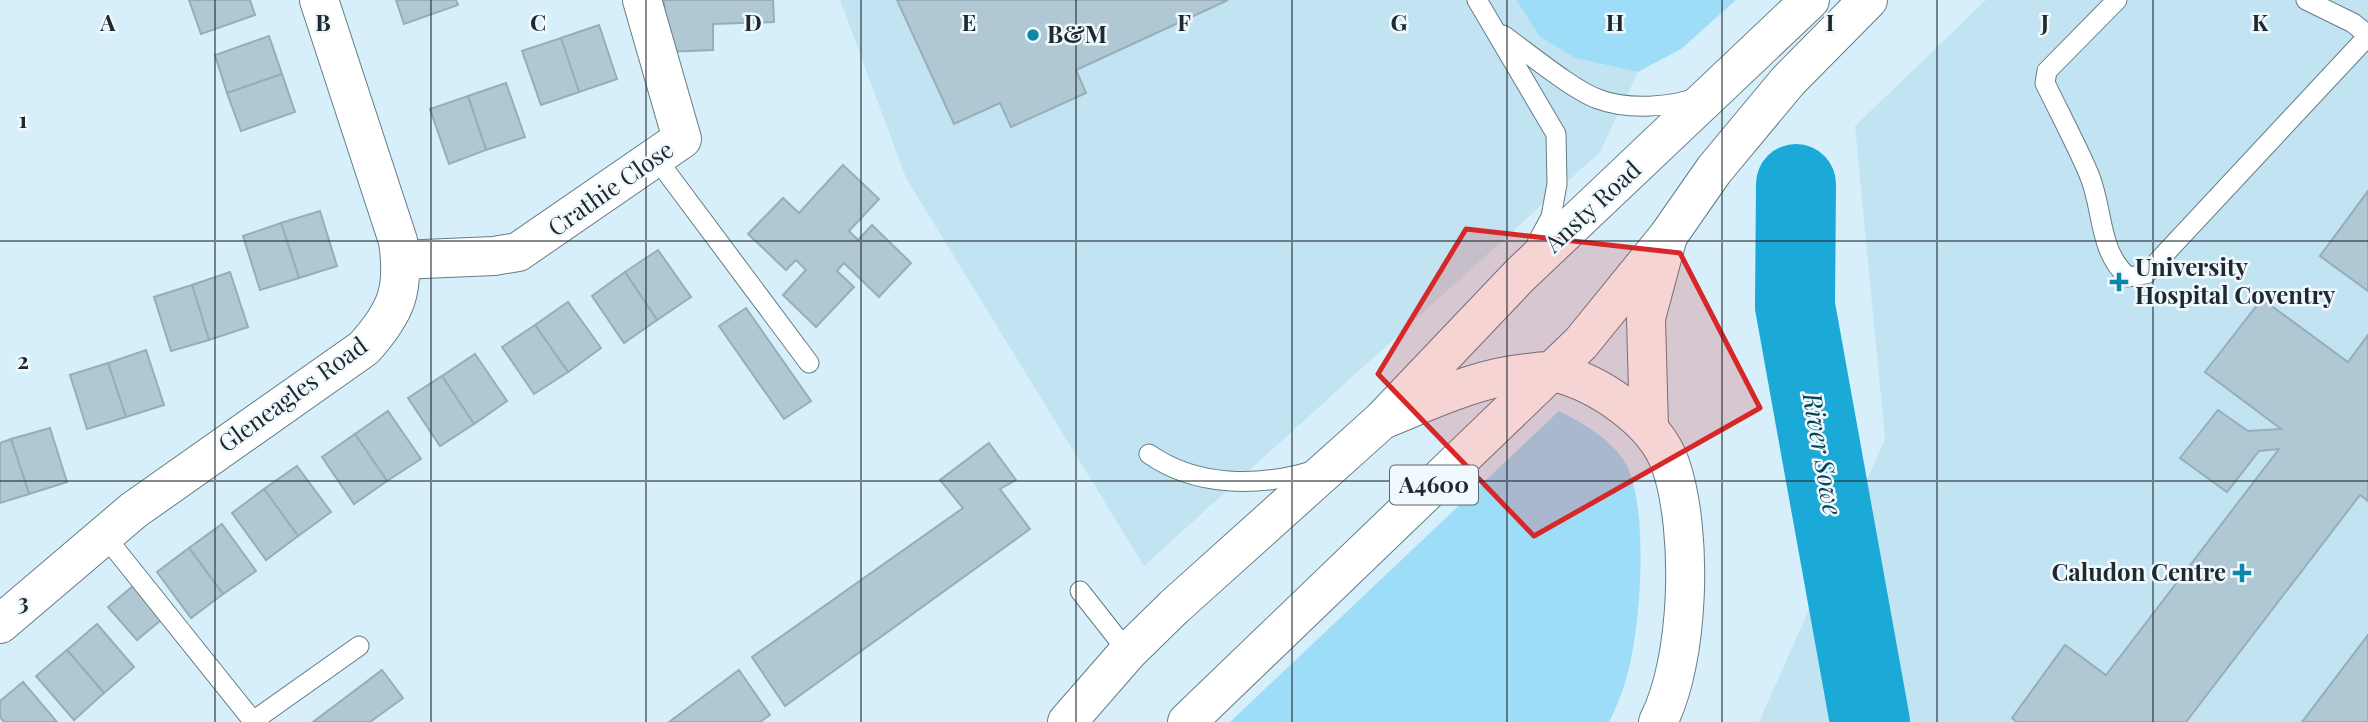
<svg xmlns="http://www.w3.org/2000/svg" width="2368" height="722" viewBox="0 0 2368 722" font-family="'Playfair Display',serif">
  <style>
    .built { fill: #c2e4f2 }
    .green { fill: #9eddf8 }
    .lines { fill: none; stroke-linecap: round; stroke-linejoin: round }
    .river { stroke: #1baad7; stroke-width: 80 }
    .building { fill: #afc8d3; stroke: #96aeb9; stroke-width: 2 }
    .lane-casing { stroke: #657c86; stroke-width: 21 }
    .street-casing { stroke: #657c86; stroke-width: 40 }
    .secondary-casing { stroke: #657c86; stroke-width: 40 }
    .highway-casing { stroke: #657c86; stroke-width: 40 }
    .lane { stroke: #fff; stroke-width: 19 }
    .street { stroke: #fff; stroke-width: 38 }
    .secondary { stroke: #fff; stroke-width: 38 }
    .highway { stroke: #fff; stroke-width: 38 }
    .marked { fill: #d62828; fill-opacity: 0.2; stroke: #d62828; stroke-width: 5; stroke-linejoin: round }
    .grid { fill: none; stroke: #20292d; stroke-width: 2; stroke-opacity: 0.55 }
    .poi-dot { fill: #0e86aa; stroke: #eff9fe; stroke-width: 2.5 }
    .labels { text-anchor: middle; stroke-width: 5; stroke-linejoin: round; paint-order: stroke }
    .shield { fill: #eff9fe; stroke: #5e676c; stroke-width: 2 }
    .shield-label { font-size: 23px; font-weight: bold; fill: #20292d }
    .poi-label { font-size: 24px; font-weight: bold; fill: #20292d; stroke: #eff9fe; text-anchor: start }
    .street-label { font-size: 24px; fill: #20292d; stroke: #eff9fe }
    .water-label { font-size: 26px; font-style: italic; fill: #0a4255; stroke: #eff9fe }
    .grid-label { font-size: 23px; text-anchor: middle; font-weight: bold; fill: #20292d; stroke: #eff9fe; stroke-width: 5; stroke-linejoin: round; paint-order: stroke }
  </style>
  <rect width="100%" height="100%" fill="#d6effa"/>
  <g class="built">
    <path d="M840 0H1516L1540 37 1575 58 1638 72 1600 152 1144 566 906 178Z"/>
    <path d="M1986 0H2368V722H1759L1885 439 1855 126Z"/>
  </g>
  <g class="green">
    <path d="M1516 0H1736L1681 49 1638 72 1575 58 1540 37Z"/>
    <path d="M1559 411C1583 423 1607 437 1623 459 1650 498 1641 626 1628 672 1624 689 1617 706 1609 722H1230Z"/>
  </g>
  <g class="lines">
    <path class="river" d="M1796 184 1795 306 1870 722"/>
  </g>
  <g class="building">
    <path d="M189 0H250L255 15 201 34Z"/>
    <path d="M396 0H456L458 5 404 24Z"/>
    <path d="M664 0H773L774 22 713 24V50L666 52Z"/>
    <path d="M897 0H1228L1076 70 1086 93 1011 127 1000 103 954 124Z"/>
    <path d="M599 25 617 79 579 92 561 38Z"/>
    <path d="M269 36 282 74 227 93 215 55Z"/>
    <path d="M561 38 579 92 541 105 522 51Z"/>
    <path d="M282 74 295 112 241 131 227 93Z"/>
    <path d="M506 83 525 137 486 150 468 96Z"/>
    <path d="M468 96 486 150 449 164 430 109Z"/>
    <path d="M843 165 879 199 849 231 858 240 872 225 911 263 879 297 844 263 837 271 854 287 816 327 783 295 806 270 796 260 786 270 748 234 783 198 799 213Z"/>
    <path d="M2368 191V291L2320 256Z"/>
    <path d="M320 211 337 266 299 278 281 223Z"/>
    <path d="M281 223 299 278 260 290 243 236Z"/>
    <path d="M658 250 691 297 657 320 625 272Z"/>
    <path d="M230 272 248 327 209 340 192 285Z"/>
    <path d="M625 272 657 320 624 343 592 296Z"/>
    <path d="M192 285 209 340 171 351 154 297Z"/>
    <path d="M2262 299 2348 362 2368 335V501L2360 495 2186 722H2017L2012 718 2065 645 2106 675 2279 449 2259 451 2227 492 2180 458 2218 410 2248 431 2281 429 2205 372Z"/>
    <path d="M568 302 601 348 568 372 535 325Z"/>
    <path d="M746 308 811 401 784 419 719 326Z"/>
    <path d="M535 325 568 372 534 394 502 347Z"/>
    <path d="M146 350 164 405 126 417 108 363Z"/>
    <path d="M475 354 507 401 474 424 442 376Z"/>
    <path d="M108 363 126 417 87 429 70 375Z"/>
    <path d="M442 376 474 424 440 446 408 398Z"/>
    <path d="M388 411 421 459 387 481 355 434Z"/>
    <path d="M50 428 67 482 29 494 11 439Z"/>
    <path d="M355 434 387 481 354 504 322 457Z"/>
    <path d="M11 439 29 494 0 503V443Z"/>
    <path d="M989 443 1016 480 1000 489 1030 529 785 706 752 657 963 508 940 480Z"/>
    <path d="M297 466 331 512 298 536 264 489Z"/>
    <path d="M264 489 298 536 266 560 232 513Z"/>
    <path d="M222 524 256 571 223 594 189 548Z"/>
    <path d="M189 548 223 594 191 618 157 572Z"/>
    <path d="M133 586 161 620 137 640 108 607Z"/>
    <path d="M97 624 134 667 104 693 67 650Z"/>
    <path d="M2368 635V722H2302Z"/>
    <path d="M67 650 104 693 74 720 36 676Z"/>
    <path d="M382 670 403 698 370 722H313Z"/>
    <path d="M739 670 770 715 760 722H669Z"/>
    <path d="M23 682 57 722H4L0 717V701Z"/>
  </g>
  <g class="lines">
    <g class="lane-casing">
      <g id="lane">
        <path d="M1477 0 1556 134 1557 184 1551 217 1537 243"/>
        <path d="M2117 0 2047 71 2045 83C2059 112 2075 142 2088 172 2104 207 2097 250 2128 277L2146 274 2368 36"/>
        <path d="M2306 0 2353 23 2368 35"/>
        <path d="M1503 35C1527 52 1573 90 1598 99 1626 110 1673 108 1700 96"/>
        <path d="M656 158 809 363"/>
        <path d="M1149 454C1196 487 1258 487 1312 471"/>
        <path d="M104 535 253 721 359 646"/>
        <path d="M1080 591 1128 652"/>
      </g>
    </g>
    <g class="street-casing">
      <g id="street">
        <path d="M400 260 494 256 518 252 682 139 642 0"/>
        <path d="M0 624 134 510 364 348C397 311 405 290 398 241L319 0"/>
      </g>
    </g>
    <g class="secondary-casing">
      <g id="secondary">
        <path d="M1382 420C1430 401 1475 378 1528 373 1536 372 1546 370 1554 372 1599 383 1656 421 1671 466 1693 532 1690 660 1658 722"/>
        <path d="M1649 428 1646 318 1668 236"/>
      </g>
    </g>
    <g class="highway-casing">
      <g id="highway">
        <path d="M1067 722 1128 652 1174 607 1382 420 1520 275 1810 0"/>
        <path d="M1187 722 1581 343 1668 236 1714 170 1788 81 1868 0"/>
      </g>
    </g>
    <use href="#lane" class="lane"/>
    <use href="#street" class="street"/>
    <use href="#secondary" class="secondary"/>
    <use href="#highway" class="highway"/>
  </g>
  <path class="marked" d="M1466 229 1680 253 1760 408 1534 536 1378 374Z"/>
  <path class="grid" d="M215 0V722M431 0V722M646 0V722M861 0V722M1076 0V722M1292 0V722M1507 0V722M1722 0V722M1937 0V722M2153 0V722M0 241H2368M0 481H2368"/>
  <g class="poi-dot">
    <circle cx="1033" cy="35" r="7"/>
    <path d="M2115.5 271.5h7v7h7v7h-7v7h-7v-7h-7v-7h7z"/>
    <path d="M2238.5 562.5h7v7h7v7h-7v7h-7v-7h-7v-7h7z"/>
  </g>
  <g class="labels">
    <rect class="shield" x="1390" y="465.5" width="88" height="39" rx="5"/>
    <g class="shield-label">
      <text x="1434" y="493">A4600</text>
    </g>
    <g class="poi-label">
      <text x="1047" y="43">B&amp;M</text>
      <text x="2135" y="276">University<tspan x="2135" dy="28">Hospital Coventry</tspan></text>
      <text x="2226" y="581" text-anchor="end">Caludon Centre</text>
    </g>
    <g class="street-label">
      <text transform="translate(611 189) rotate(-35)" y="8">Crathie Close</text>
      <text transform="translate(1593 207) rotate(-43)" y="8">Ansty Road</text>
      <text transform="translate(293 395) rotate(-36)" y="8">Gleneagles Road</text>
    </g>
    <g class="water-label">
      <text transform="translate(1822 454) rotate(80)" y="9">River Sowe</text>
    </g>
  </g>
  <g class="grid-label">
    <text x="108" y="31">A</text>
    <text x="323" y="31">B</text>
    <text x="538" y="31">C</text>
    <text x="753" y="31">D</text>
    <text x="969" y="31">E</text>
    <text x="1184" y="31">F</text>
    <text x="1399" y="31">G</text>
    <text x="1615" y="31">H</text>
    <text x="1830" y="31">I</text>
    <text x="2045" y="31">J</text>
    <text x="2260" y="31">K</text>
    <text x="23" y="128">1</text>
    <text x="23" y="369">2</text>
    <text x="23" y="610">3</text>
  </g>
</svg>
